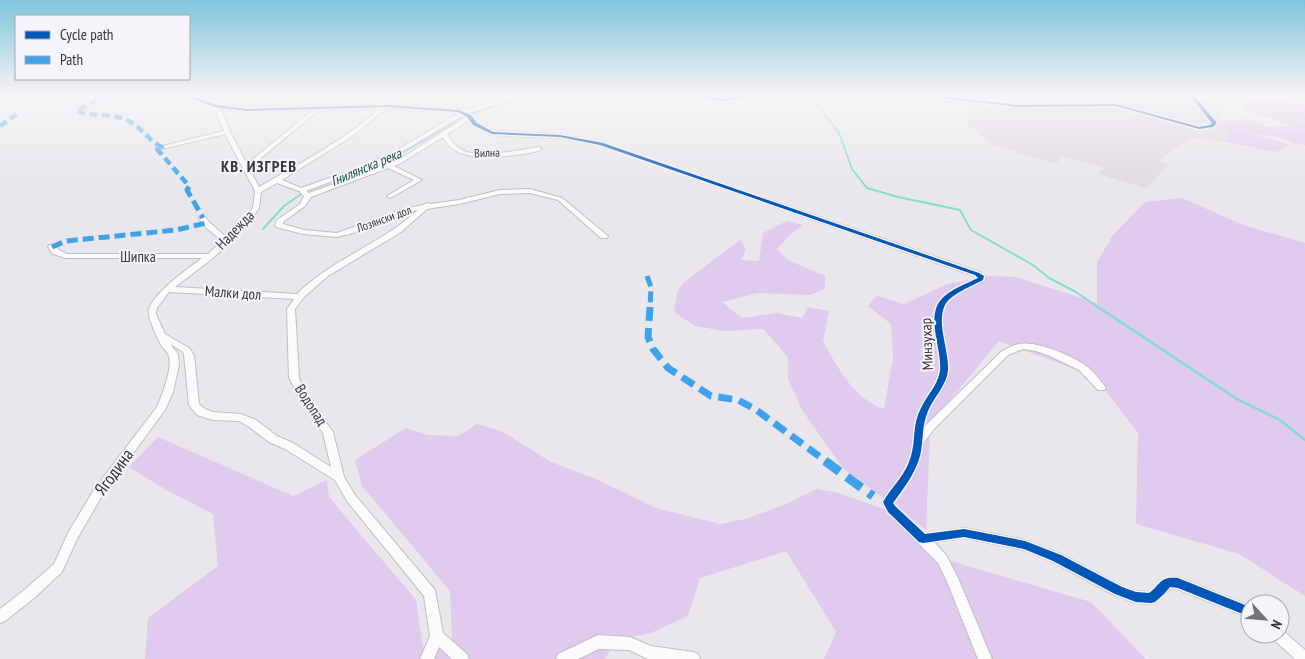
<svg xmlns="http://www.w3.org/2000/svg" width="1305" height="659" viewBox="0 0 1305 659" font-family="'PT Sans Narrow',sans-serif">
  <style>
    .built { fill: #dfd9e3 }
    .green { fill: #e0caee }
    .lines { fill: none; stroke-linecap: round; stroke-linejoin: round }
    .stream-far1 { stroke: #80deca; stroke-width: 2 }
    .stream { stroke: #80deca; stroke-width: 2.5 }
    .minor-casing { stroke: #c0bec2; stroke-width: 2 }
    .minor { fill: #fcfbfc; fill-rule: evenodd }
    .quiet-far3 { stroke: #3fa3ec; stroke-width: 4.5; stroke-dasharray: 8 4.5; stroke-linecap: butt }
    .quiet-far2 { stroke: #3fa3ec; stroke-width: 5; stroke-dasharray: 11 5; stroke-linecap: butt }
    .quiet-far1 { stroke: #3fa3ec; stroke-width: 7; stroke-dasharray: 14 7; stroke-linecap: butt }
    .quiet { stroke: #3fa3ec; stroke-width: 9; stroke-dasharray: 18 9; stroke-linecap: butt }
    .cycleway-casing { stroke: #f7f3fa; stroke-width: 3 }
    .cycleway { fill: #0057b8; fill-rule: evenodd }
    .labels { text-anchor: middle; stroke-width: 4; stroke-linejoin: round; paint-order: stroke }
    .far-street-label { font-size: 12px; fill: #373638; stroke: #f7f3fa }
    .far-water-label { font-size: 14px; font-style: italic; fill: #185144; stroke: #f7f3fa }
    .street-label { font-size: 15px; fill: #373638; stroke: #f7f3fa }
    .far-district-label { font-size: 16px; font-weight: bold; letter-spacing: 1px; fill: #373638; stroke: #f7f3fa }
    .near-street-label { font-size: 18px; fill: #373638; stroke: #f7f3fa }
  </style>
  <rect width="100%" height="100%" fill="#eae7ec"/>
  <path class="built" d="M1166 96 1209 102 1221 112 1223 121 1218 127 1229 131 1226 142 1193 138 1175 148 1159 161 1169 164 1146 188 1098 174 1104 168 1063 156 1056 164 993 145 967 123 969 99 1038 105 1109 102Z"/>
  <g class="green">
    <path d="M1246 99 1286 101 1305 105V145L1296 144 1279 137 1253 134 1290 145 1276 152 1226 142 1229 131 1217 128 1223 121 1247 119 1266 127H1293C1278 118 1261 118 1245 110Z"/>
    <path d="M1182 198 1243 225 1305 243V596L1239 554 1136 524 1138 433 1094 376 999 341 940 412 930 436 926 530 843 468 802 410 788 379V357L763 329 724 331 695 326 674 312 677 293 683 283 740 240 746 249 741 260 759 261 763 233 787 221 803 225 792 233 777 249 788 260 825 276V289L810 295 757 293 722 302 742 318 777 313 802 318 808 307 829 311 823 341C837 367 855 400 884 409L893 358 891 324 868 306 877 296 904 304 948 284 989 276 1016 277 1097 303V262L1113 235 1145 202Z"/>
    <path d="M477 424 501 431 551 462 594 478 656 508 720 524 745 519 784 505 817 489 839 493 897 514 925 532 947 560 1091 602 1146 659H824L836 632 786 551 700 578 688 616 651 633 616 640 605 659H145L148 618 218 566 213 514 168 491 129 467 158 437 293 496 327 480 329 497 416 600 424 653 452 642 450 591 362 486 355 460 406 428 428 435 458 436Z"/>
  </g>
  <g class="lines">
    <g class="stream-far1">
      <path d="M809 94 839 133 852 169 867 188 898 197 960 210 971 230 1033 265 1049 278 1076 292 1099 308"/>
      <path d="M333 181 386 162 470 114 532 94"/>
      <path d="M263 229 284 206 304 192"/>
    </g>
    <path class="stream" d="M1098 307 1237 399 1280 420 1305 440"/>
    <g class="minor-casing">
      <g id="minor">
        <path d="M179 94H187L217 105 247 108 300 107 317 94H323L307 107 384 105 394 94H399L390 105 459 109 463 111 519 94H527L468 113 471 115 477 123 493 131 560 134 603 143 980 272 985 276 984 281C975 285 956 293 950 299 931 317 955 359 946 382 939 397 925 409 924 427L1002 351C1008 348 1013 345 1020 344 1037 341 1070 355 1085 365 1093 371 1100 380 1106 388L1104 390H1098L1079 370 1050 356 1036 351 1023 349 1008 355 934 429 922 445 921 455 915 472 894 503 895 506 925 534 964 528 1025 540 1061 554 1123 587 1136 591 1149 592C1162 582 1160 576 1178 577L1250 606V618L1177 589 1171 588 1156 602 1151 604 1136 603 1114 595 1053 562 1024 550 964 538 934 542 946 555 958 578 992 659H978L948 584 938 563 887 512 882 502C891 486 905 475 910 457 915 440 911 427 920 409 926 396 936 386 939 372 943 351 927 325 938 305 946 289 965 287 977 277L600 145 560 138 492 135 473 125 469 120 447 134C451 142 458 149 467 152 485 157 521 150 539 147L542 149C530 156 477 159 463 154 454 151 447 145 443 137L401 163 394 166 422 180 392 197 390 198 387 196 414 180 388 168 311 197 305 206 283 222V224L304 230 337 233 404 209 423 205 427 203 430 204 459 200 500 190 530 189 562 198 608 236 607 238H601L558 200 530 193 500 194 459 204 427 209 401 232 328 276 304 297 295 309 299 378 309 400 333 432 344 477 355 495 435 590 443 633 467 654 469 659H452L439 647 434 659H420L430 636 424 596 347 501 335 480 285 449 269 442 248 426 239 421 213 420 197 415 189 405 184 355 183 352 170 344 178 354 179 365 173 392 165 410 103 494 77 539 62 572 33 599 5 621 0 623V609L23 591 54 564 68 533 95 488 157 407C162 395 174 366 168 354 167 352 165 350 163 348 159 342 146 315 149 309 156 290 187 270 202 258H66L53 254 48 247 49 245H55L59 250 67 254H208L222 241 203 225 199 218 201 217H205L209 222 226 237 240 223 253 208 255 191 225 134 162 149 159 147 224 131 214 107ZM220 108 247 112 313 110 247 164 230 132ZM381 108C344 140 301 163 259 187L249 168 319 110ZM387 108 459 113 394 152 361 167 301 188 282 180 351 137ZM463 115 466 117 397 161 309 193 306 191 365 169 398 154ZM277 183 299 191 304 196 300 204 277 220 275 225 276 227 303 234 337 237 357 232 407 212 418 210C381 244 332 259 297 294L175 287 213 258 246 227 259 208 261 192ZM169 292 294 299 287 309 289 378 302 403 323 433 331 467 293 443 277 436 256 420 241 414 213 412 205 409 199 404 194 355 189 348 165 334 156 314 157 308Z"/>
        <path d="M450 94H461L407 106 404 104Z"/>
        <path d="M680 94C694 94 708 99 723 98 738 98 754 94 769 94L722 102Z"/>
        <path d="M907 94H924L951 97 954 99 951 101Z"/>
        <path d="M1280 628 1305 650V659H1295L1273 639 1271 634H1280Z"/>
        <path d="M598 635 630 637 651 646 693 652 698 654 700 659H648L629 650 599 649 578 659H556L558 654Z"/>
      </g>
    </g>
    <use href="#minor" class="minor"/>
    <g class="quiet-far3">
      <path d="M108 94 76 111C93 117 111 113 127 120 141 126 148 141 162 147L157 149 189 186 188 188"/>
      <path d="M0 126 18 113"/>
    </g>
    <g class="quiet-far2">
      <path d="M189 187 187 190 203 218"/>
      <path d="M52 247 66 241 176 230 206 223"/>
      <path d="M647 276 651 287 650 308"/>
    </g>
    <path class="quiet-far1" d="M650 307 648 337 653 349 668 368 711 396 738 400 755 409 827 462"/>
    <path class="quiet" d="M825 461 873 496"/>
    <g class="cycleway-casing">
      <g id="cycleway">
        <path d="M179 94H186L217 105 247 109 387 105 459 110 471 115 477 123 493 132 560 135 603 143 979 273 984 276 983 280C972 286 951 294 945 305 936 323 949 350 948 370 947 385 934 397 928 411 921 428 924 440 920 456 915 474 904 488 893 503L895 506 925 534 964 529 1025 541 1061 555 1122 587 1136 592 1149 593C1162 583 1160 576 1178 578L1250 607V617L1178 588 1170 587 1164 594 1155 602 1151 603 1136 602 1115 594 1053 561 1024 549 964 537 923 543 919 542 888 512 883 502C892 486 906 475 911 456 916 439 912 425 921 408 927 395 938 385 940 371 942 351 929 325 937 306 944 291 964 285 978 278L975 275 600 145 560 137 492 134 473 125 467 117 458 112 387 107 247 111 214 107Z"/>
        <path d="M680 94H692L722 99 755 94H769L722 101Z"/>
        <path d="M907 94H923L1018 105 1116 104 1199 127 1210 125 1212 123 1188 94H1193L1217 123 1213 127 1199 129 1116 106 1018 107Z"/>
      </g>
    </g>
    <use href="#cycleway" class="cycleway"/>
  </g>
  <linearGradient id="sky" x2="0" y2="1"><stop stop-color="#7ec5dc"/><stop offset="0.51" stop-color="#f6f4f6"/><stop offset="1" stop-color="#f6f4f6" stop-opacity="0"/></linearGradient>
  <rect width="1305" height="186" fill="url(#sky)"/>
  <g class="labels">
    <g class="far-street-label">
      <text transform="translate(487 153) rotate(-2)" y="4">Вилна</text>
      <text transform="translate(384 219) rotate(-20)" y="4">Лозянски дол</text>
    </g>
    <g class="far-water-label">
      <text transform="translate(366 167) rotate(-23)" y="5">Гнилянска река</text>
    </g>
    <g class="street-label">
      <text transform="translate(235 230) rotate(-46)" y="5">Надежда</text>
      <text x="138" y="262">Шипка</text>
      <text transform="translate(233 293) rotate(4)" y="5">Малки дол</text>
      <text transform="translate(927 344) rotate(-92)" y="5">Минзухар</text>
      <text transform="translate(311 405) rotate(57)" y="5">Водопад</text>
    </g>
    <g class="far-district-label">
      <text x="259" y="172">КВ. ИЗГРЕВ</text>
    </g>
    <g class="near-street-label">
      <text transform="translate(114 472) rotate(-54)" y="6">Ягодина</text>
    </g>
  </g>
  <rect x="15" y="15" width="175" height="65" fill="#f7f3fa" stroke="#aaa7ac"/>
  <rect x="25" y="31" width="25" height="8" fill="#0057b8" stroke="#aaa7ac"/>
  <text x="60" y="40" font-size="15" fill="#373638">Cycle path</text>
  <rect x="25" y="56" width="25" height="8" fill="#3fa3ec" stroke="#aaa7ac"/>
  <text x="60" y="65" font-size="15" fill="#373638">Path</text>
  <g transform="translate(1265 619) rotate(116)"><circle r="24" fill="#f7f3fa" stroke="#aaa7ac"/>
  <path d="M0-4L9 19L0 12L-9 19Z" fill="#767477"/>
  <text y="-8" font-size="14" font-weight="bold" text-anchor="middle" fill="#373638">N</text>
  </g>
</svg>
